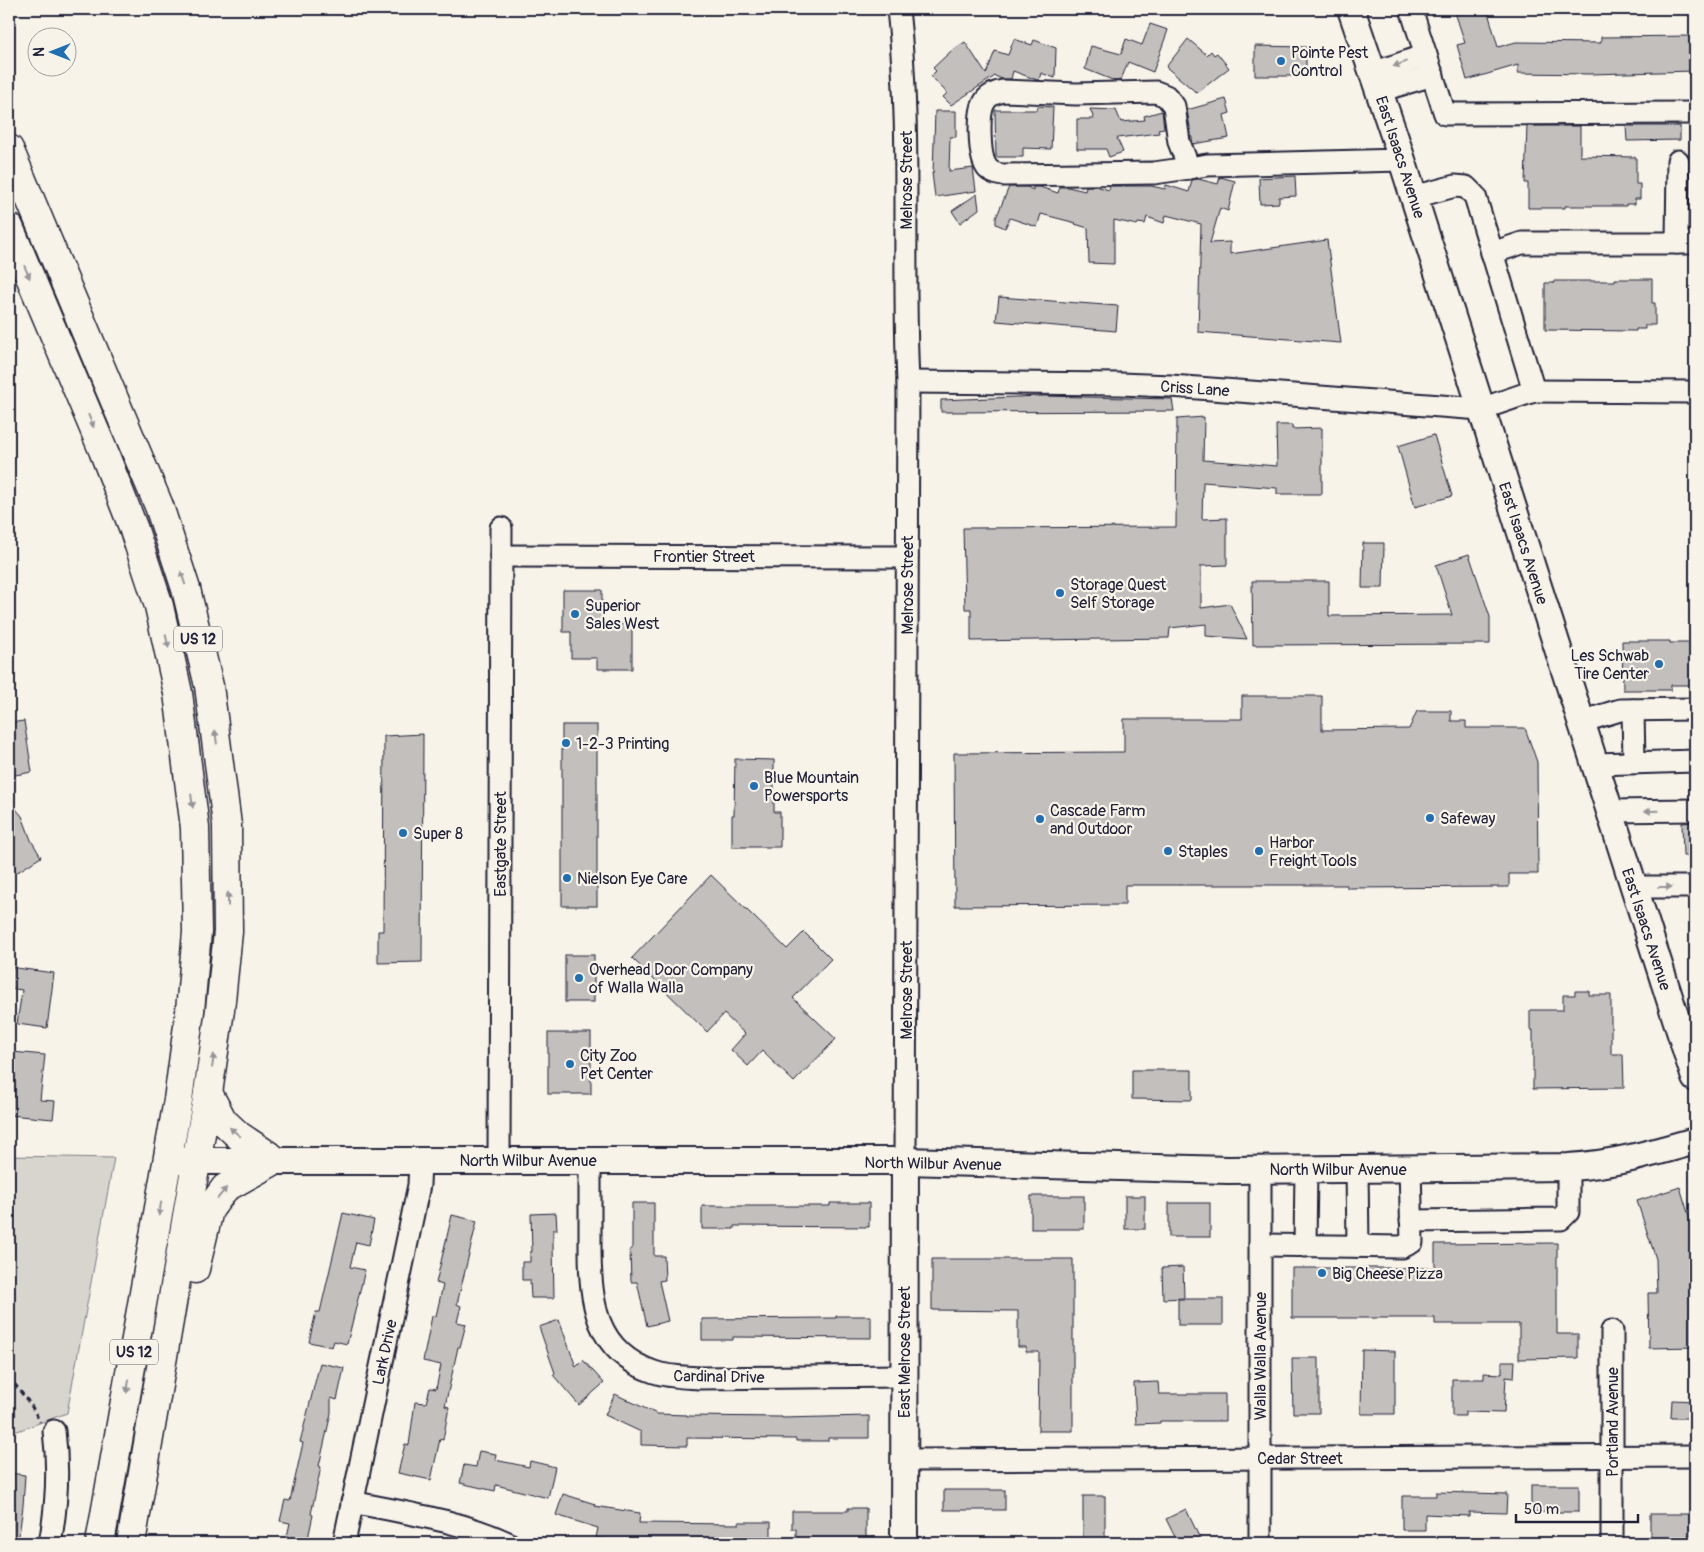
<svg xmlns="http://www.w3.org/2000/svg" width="1704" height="1552" viewBox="0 0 1704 1552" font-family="Pangolin,sans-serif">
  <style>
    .green { fill: #d8d5cf; stroke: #7d7c85 }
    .building { fill: #c2bfbd; stroke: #22223b }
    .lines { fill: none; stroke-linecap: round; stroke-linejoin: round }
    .minor-casing { stroke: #22223b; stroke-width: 25 }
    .major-casing { stroke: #22223b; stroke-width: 30 }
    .highway-casing { stroke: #22223b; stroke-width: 31 }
    .path { stroke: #22223b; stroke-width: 3; stroke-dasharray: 5 4; stroke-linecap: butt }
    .minor { stroke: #f7f3e8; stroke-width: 21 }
    .major { stroke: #f7f3e8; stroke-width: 26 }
    .highway { stroke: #f7f3e8; stroke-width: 28 }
    .oneway { fill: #97959a }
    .poi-dot { fill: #1f6fb2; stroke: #f7f3e8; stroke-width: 2 }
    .labels { text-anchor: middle; stroke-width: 4.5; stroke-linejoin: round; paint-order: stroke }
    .shield { fill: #f7f3e8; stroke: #62616f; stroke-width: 1 }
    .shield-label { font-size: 15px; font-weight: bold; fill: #22223b }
    .poi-label { font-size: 16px; fill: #22223b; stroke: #f7f3e8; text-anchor: start }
    .street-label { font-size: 16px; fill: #22223b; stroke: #f7f3e8 }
  </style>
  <rect width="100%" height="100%" fill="#f7f3e8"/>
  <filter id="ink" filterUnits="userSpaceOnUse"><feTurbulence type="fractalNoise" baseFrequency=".02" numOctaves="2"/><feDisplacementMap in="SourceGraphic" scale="10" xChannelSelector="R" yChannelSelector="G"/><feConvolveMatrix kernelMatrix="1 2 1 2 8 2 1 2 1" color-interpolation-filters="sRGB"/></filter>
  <g filter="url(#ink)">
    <path class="green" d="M9 1156 114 1158 67 1413 9 1434Z"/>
    <g class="building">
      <path d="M1454 9H1487L1498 47 1516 42 1601 43V37L1694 36V71L1591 74 1518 73V65L1467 80 1457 45 1465 43Z"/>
      <path d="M1150 24 1168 30 1153 72 1128 62 1121 80 1115 81 1085 69 1091 46 1121 54 1126 39 1142 45Z"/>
      <path d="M1014 39 1032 45 1034 40 1056 48 1055 78 1041 73 1039 80H1037L1013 71 1011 79H1002L995 76 951 105 943 97 947 93 931 76 936 71 933 68 950 52 965 42 986 74 995 51 1008 55Z"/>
      <path d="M1188 39 1207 55 1211 51 1214 55 1217 53 1229 68 1197 93 1166 67Z"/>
      <path d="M1255 46 1306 47V76H1255Z"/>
      <path d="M1226 99 1230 113 1224 115 1229 138 1193 144 1187 110Z"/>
      <path d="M1038 106 1053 107 1051 149 1023 148V157H996L995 110H1037Z"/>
      <path d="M1090 109 1116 110 1121 122 1145 120 1144 116 1162 111 1164 128 1158 129 1159 133 1117 138 1123 152 1109 157 1106 149H1077V119H1094Z"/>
      <path d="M935 111H956V137H950L949 171 973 168 976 191 935 197 932 173H933Z"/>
      <path d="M1527 126H1580V156L1636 157V184H1640V199H1635V204H1626V206H1565V208H1528V183H1525Z"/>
      <path d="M1626 126H1680V140L1627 141Z"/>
      <path d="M1295 176 1296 196 1279 197V203L1260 204 1259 178Z"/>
      <path d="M1220 177 1235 181 1228 211 1220 208 1210 243 1230 242V254L1327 240 1341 343 1198 332 1201 224 1166 215 1164 223 1147 217 1145 224 1138 223 1137 225 1114 220V264L1089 263 1088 228 1075 224 1076 223 1041 214 1037 227 1010 218 1005 228 996 224V218L1009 187H1027L1033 190V187H1040L1058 193 1060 187H1068L1085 191 1086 186H1096L1109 190 1110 186H1151L1165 189 1166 185 1189 192 1192 180 1198 179 1218 184Z"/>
      <path d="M977 194 979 209 960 223 952 211Z"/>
      <path d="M1615 279H1652V303H1655V325H1645V329H1636V331L1545 330V283H1554V281H1615Z"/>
      <path d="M999 297 1118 306 1116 331 996 321Z"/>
      <path d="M1042 396 1172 399 1174 411 941 412V400Z"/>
      <path d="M1204 417 1203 460 1277 466 1276 425H1292V429L1322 428V494H1277V488L1203 482 1202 519 1227 518V565L1201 566V608L1230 604 1247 639 1206 636V624L1170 628 1169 638 971 641V609H965L963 528 1176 527 1177 419Z"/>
      <path d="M1434 435 1452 496 1415 507 1398 446Z"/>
      <path d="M1363 543H1384L1383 588H1362Z"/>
      <path d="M1469 554 1490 617V644L1253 645 1252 581H1329V616L1452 615 1436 565Z"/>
      <path d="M563 590H602V624H632V669H597V658H571V632H563Z"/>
      <path d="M1622 641H1670V643H1695V685H1671V690H1623Z"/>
      <path d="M1242 696H1322V730L1409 729 1417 711H1451V721H1466V728H1525L1537 762 1538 874H1509V887L1347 888V885H1125V905L955 906 954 753 1124 752V719H1242Z"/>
      <path d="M24 721 32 772 9 776V723Z"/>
      <rect x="562" y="725" width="35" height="181"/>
      <path d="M423 734 422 962 378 963V931H383L384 736Z"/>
      <path d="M735 759 774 760V812H780V847H732V815H734Z"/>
      <path d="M9 801 22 816 31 840 41 857 16 873 9 861Z"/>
      <path d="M1695 822V856H1683L1682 823Z"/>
      <path d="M711 875 787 949 804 932 831 959 793 998 836 1039 794 1082 762 1051 748 1066 731 1050 745 1034 724 1014 707 1032 632 958Z"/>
      <rect x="565" y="955" width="29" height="47"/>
      <path d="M9 967 54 973 47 1028 17 1024 22 990 9 988Z"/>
      <path d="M1575 991H1589V995H1611V1054H1623L1624 1088 1533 1089V1030H1530V1010H1563V995H1575Z"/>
      <rect x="548" y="1033" width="43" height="61"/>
      <path d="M12 1052 45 1055 40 1100 55 1101 53 1119 9 1115V1088Z"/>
      <path d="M1132 1070H1192V1100L1132 1099Z"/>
      <path d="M1680 1187 1695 1236V1347L1649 1348 1648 1293H1657L1656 1259 1637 1201Z"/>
      <rect x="1031" y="1196" width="53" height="33"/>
      <rect x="1125" y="1196" width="20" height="33"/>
      <path d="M632 1203H654V1256H664L665 1280 659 1281 668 1321 647 1326 637 1282H631L630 1249H632Z"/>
      <path d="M830 1203H869V1227L734 1226V1229H702V1206H830Z"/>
      <rect x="1169" y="1203" width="41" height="34"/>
      <path d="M343 1213 374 1220 369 1245 356 1242 350 1267 365 1270 347 1344 334 1341 332 1347 309 1342 316 1312H320Z"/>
      <path d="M556 1213 557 1230H553V1244L554 1298H531L530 1280H522V1262H530V1252H532L531 1214Z"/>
      <path d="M452 1215 477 1221 457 1304 461 1306 457 1322 466 1324 460 1347H458L445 1406 449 1407 443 1440 440 1439 431 1480 398 1473 405 1444 409 1445 415 1402 426 1403 430 1388 436 1389 441 1365 423 1361 432 1316H436L443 1285 436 1283Z"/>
      <path d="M1557 1243V1334H1578V1358L1519 1359V1324H1435V1318H1292V1268H1435V1244Z"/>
      <path d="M932 1259H1073V1431H1038L1039 1352H1026V1347H1018V1311L932 1310Z"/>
      <path d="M1183 1267 1184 1298 1163 1299 1162 1268Z"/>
      <rect x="1178" y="1299" width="45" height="26"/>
      <path d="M836 1316H871V1338L733 1337V1340H702V1319L836 1318Z"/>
      <path d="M559 1320 576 1367 583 1360 604 1383 579 1405 553 1375 555 1373 539 1327Z"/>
      <path d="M1362 1350 1395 1351V1414H1361Z"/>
      <path d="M1292 1358H1319V1413H1293Z"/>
      <path d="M1502 1361H1515L1514 1378 1506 1377 1504 1413 1465 1412V1416H1452V1379H1484V1373L1502 1374Z"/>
      <path d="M320 1363 344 1368 337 1400 331 1398V1413L319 1466 321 1467 311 1514 313 1515 307 1543H298L286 1541 290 1523 280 1521 285 1500 290 1501 303 1443 300 1442Z"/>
      <path d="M1158 1382 1159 1394H1225V1421H1160V1423L1136 1424 1134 1383Z"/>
      <path d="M615 1394 657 1414 687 1415V1416L782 1417V1418L869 1416V1438H828V1441H796V1439L687 1438V1446L641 1445V1432L605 1415Z"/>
      <path d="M1672 1400 1695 1401V1418H1671Z"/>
      <path d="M479 1451 496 1454 495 1460 529 1467 530 1461 555 1467 548 1498 496 1485 495 1491 460 1483 464 1465 476 1467Z"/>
      <path d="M9 1473 25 1475 23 1506 18 1543 9 1542Z"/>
      <rect x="1531" y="1485" width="48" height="27"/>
      <rect x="944" y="1490" width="61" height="20"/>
      <path d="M1436 1492 1507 1494 1506 1513 1469 1512V1516L1425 1514V1530H1402V1496H1436Z"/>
      <path d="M563 1494 595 1504 594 1506 640 1513 639 1523 739 1524V1522H771V1543H604L605 1539 596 1538 598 1528 556 1515Z"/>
      <rect x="1083" y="1496" width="22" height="47"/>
      <path d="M848 1508H866V1543H796V1529H792V1511H848Z"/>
      <path d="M1186 1509 1202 1543H1178L1166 1519Z"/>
      <path d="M1650 1514H1695V1536H1686V1540H1650Z"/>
    </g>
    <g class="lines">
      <g class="minor-casing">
        <g id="minor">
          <path d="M898 9C912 133 902 258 908 382L905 1161"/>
          <path d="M1411 9 1445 114 1695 113"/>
          <path d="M1373 73 1426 55"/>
          <path d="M1003 91 1076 94 1156 92 1166 96 1174 106 1179 142 1189 168 1154 173 1003 175C996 174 989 172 986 166 979 155 978 114 984 103 988 95 995 93 1003 91Z"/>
          <path d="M1379 91 1433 75"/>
          <path d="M1189 168 1207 165 1402 160"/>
          <path d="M1677 243 1678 161"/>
          <path d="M1492 253 1522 243H1695"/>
          <path d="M908 382 1120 384 1171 386 1481 409 1534 391 1475 196 1466 187 1455 186 1414 197"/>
          <path d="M1534 391 1695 392"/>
          <path d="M501 556 907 557"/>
          <path d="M1633 710 1634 762"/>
          <path d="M1581 722 1620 710 1695 709"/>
          <path d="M1595 764 1695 761"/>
          <path d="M1610 811 1695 810"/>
          <path d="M1634 887H1695"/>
          <path d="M499 1160 501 528"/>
          <path d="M590 1160C590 1190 590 1219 590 1248 590 1301 595 1352 654 1372 668 1377 684 1377 699 1378L904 1376"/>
          <path d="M1357 1169 1358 1246"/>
          <path d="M1260 1170V1543"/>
          <path d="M1411 1221 1561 1219 1568 1212V1167"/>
          <path d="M1260 1245 1402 1247 1412 1242 1410 1169"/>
          <path d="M1305 1246 1306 1170"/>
          <path d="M1612 1331V1543"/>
          <path d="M904 1460 1695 1456"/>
          <path d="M352 1502C406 1513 458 1520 508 1543"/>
          <path d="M50 1543C57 1505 59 1469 54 1431"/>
          <path d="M344 1543 419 1185 420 1160"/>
        </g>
      </g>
      <g class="major-casing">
        <g id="major">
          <path d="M1351 9 1395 138 1695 1078"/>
          <path d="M174 1161H905L1228 1170 1568 1167C1611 1165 1653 1153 1695 1141"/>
          <path d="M904 1543 905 1161"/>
        </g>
      </g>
      <g class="highway-casing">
        <g id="highway">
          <path d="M9 149 159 506 186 589 209 686 227 825 228 932 220 1010 208 1093 131 1543"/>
          <path d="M9 227 103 450 133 527 159 606 178 693 195 828 197 932 190 1011 178 1100 100 1543"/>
          <path d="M195 1269 209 1210 225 1188 275 1160 239 1136 223 1121 208 1093"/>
        </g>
      </g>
      <path class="path" d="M9 1377 31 1405 40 1422"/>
      <use href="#minor" class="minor"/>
      <use href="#major" class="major"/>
      <use href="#highway" class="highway"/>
    </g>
    <defs><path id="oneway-solid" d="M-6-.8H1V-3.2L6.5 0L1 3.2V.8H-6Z" transform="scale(1.25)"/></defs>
    <g class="oneway">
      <use href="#oneway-solid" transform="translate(1400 64) rotate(161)"/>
      <use href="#oneway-solid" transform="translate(27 272) rotate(67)"/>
      <use href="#oneway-solid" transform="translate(91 421) rotate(67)"/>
      <use href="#oneway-solid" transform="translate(183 578) rotate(-108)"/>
      <use href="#oneway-solid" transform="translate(167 641) rotate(78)"/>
      <use href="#oneway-solid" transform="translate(216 737) rotate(-97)"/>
      <use href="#oneway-solid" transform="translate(192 801) rotate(83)"/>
      <use href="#oneway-solid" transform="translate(1652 811) rotate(179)"/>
      <use href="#oneway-solid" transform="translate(1665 887)"/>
      <use href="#oneway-solid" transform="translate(228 899) rotate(-90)"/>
      <use href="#oneway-solid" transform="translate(213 1061) rotate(-82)"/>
      <use href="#oneway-solid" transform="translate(235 1132) rotate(-140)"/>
      <use href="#oneway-solid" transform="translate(222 1193) rotate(-51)"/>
      <use href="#oneway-solid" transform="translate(160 1209) rotate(100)"/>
      <use href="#oneway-solid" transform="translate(128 1386) rotate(100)"/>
    </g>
  </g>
  <g class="poi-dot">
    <circle cx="1281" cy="61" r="5"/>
    <circle cx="1060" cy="593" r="5"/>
    <circle cx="575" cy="614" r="5"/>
    <circle cx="1659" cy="664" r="5"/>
    <circle cx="566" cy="743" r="5"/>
    <circle cx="754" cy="786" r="5"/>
    <circle cx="1430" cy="818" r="5"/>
    <circle cx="1040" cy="819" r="5"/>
    <circle cx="403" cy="833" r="5"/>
    <circle cx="1168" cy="851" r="5"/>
    <circle cx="1259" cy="851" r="5"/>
    <circle cx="567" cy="878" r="5"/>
    <circle cx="579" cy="978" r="5"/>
    <circle cx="570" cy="1064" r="5"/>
    <circle cx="1322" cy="1273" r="5"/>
  </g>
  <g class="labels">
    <g class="shield">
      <rect x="174" y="626.5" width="48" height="25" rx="4"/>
      <rect x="110" y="1339.5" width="48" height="25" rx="4"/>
    </g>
    <g class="shield-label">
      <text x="198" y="644">US 12</text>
      <text x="134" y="1357">US 12</text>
    </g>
    <g class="poi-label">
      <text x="1291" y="58">Pointe Pest<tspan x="1291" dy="18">Control</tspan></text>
      <text x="1070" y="590">Storage Quest<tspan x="1070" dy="18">Self Storage</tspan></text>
      <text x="585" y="611">Superior<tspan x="585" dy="18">Sales West</tspan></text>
      <text x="1649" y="661" text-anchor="end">Les Schwab<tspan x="1649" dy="18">Tire Center</tspan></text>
      <text x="576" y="749">1-2-3 Printing</text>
      <text x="764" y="783">Blue Mountain<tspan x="764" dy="18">Powersports</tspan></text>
      <text x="1050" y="816">Cascade Farm<tspan x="1050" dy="18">and Outdoor</tspan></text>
      <text x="1440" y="824">Safeway</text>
      <text x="413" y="839">Super 8</text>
      <text x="1269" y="848">Harbor<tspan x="1269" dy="18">Freight Tools</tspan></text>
      <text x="1178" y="857">Staples</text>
      <text x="577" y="884">Nielson Eye Care</text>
      <text x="589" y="975">Overhead Door Company<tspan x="589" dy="18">of Walla Walla</tspan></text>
      <text x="580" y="1061">City Zoo<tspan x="580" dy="18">Pet Center</tspan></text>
      <text x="1332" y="1279">Big Cheese Pizza</text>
    </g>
    <g class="street-label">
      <text transform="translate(1401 157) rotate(72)" y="6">East Isaacs Avenue</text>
      <text transform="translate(906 180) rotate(-90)" y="6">Melrose Street</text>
      <text transform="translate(1195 388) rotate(4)" y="6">Criss Lane</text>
      <text transform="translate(1524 543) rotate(72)" y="6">East Isaacs Avenue</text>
      <text x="704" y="562">Frontier Street</text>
      <text transform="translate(907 585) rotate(-90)" y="6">Melrose Street</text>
      <text transform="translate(500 844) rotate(-90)" y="6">Eastgate Street</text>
      <text transform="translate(1647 929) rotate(72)" y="6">East Isaacs Avenue</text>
      <text transform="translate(906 990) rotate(-90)" y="6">Melrose Street</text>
      <text x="528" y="1166">North Wilbur Avenue</text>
      <text transform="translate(933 1163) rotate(1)" y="6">North Wilbur Avenue</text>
      <text x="1338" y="1175">North Wilbur Avenue</text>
      <text transform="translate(384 1352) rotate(-78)" y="6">Lark Drive</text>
      <text transform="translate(904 1352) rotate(-90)" y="6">East Melrose Street</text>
      <text transform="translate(1260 1356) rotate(-90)" y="6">Walla Walla Avenue</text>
      <text transform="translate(719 1376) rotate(1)" y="6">Cardinal Drive</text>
      <text transform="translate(1612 1422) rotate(-90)" y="6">Portland Avenue</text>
      <text x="1300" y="1464">Cedar Street</text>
    </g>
  </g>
  <rect width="1704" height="1552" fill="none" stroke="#f7f3e8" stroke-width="30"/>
  <rect x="15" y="15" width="1674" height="1522" fill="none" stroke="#22223b" stroke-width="2" filter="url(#ink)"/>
  <g transform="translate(52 52) rotate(270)"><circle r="24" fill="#f7f3e8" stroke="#a29fa3"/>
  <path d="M0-4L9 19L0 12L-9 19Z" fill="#1f6fb2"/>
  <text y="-8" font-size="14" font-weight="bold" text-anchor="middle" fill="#22223b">N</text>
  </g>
  <path d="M1516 1514v8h122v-8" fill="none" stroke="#22223b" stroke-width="2.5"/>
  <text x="1524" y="1514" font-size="15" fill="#22223b" stroke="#f7f3e8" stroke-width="4" paint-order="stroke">50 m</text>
</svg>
